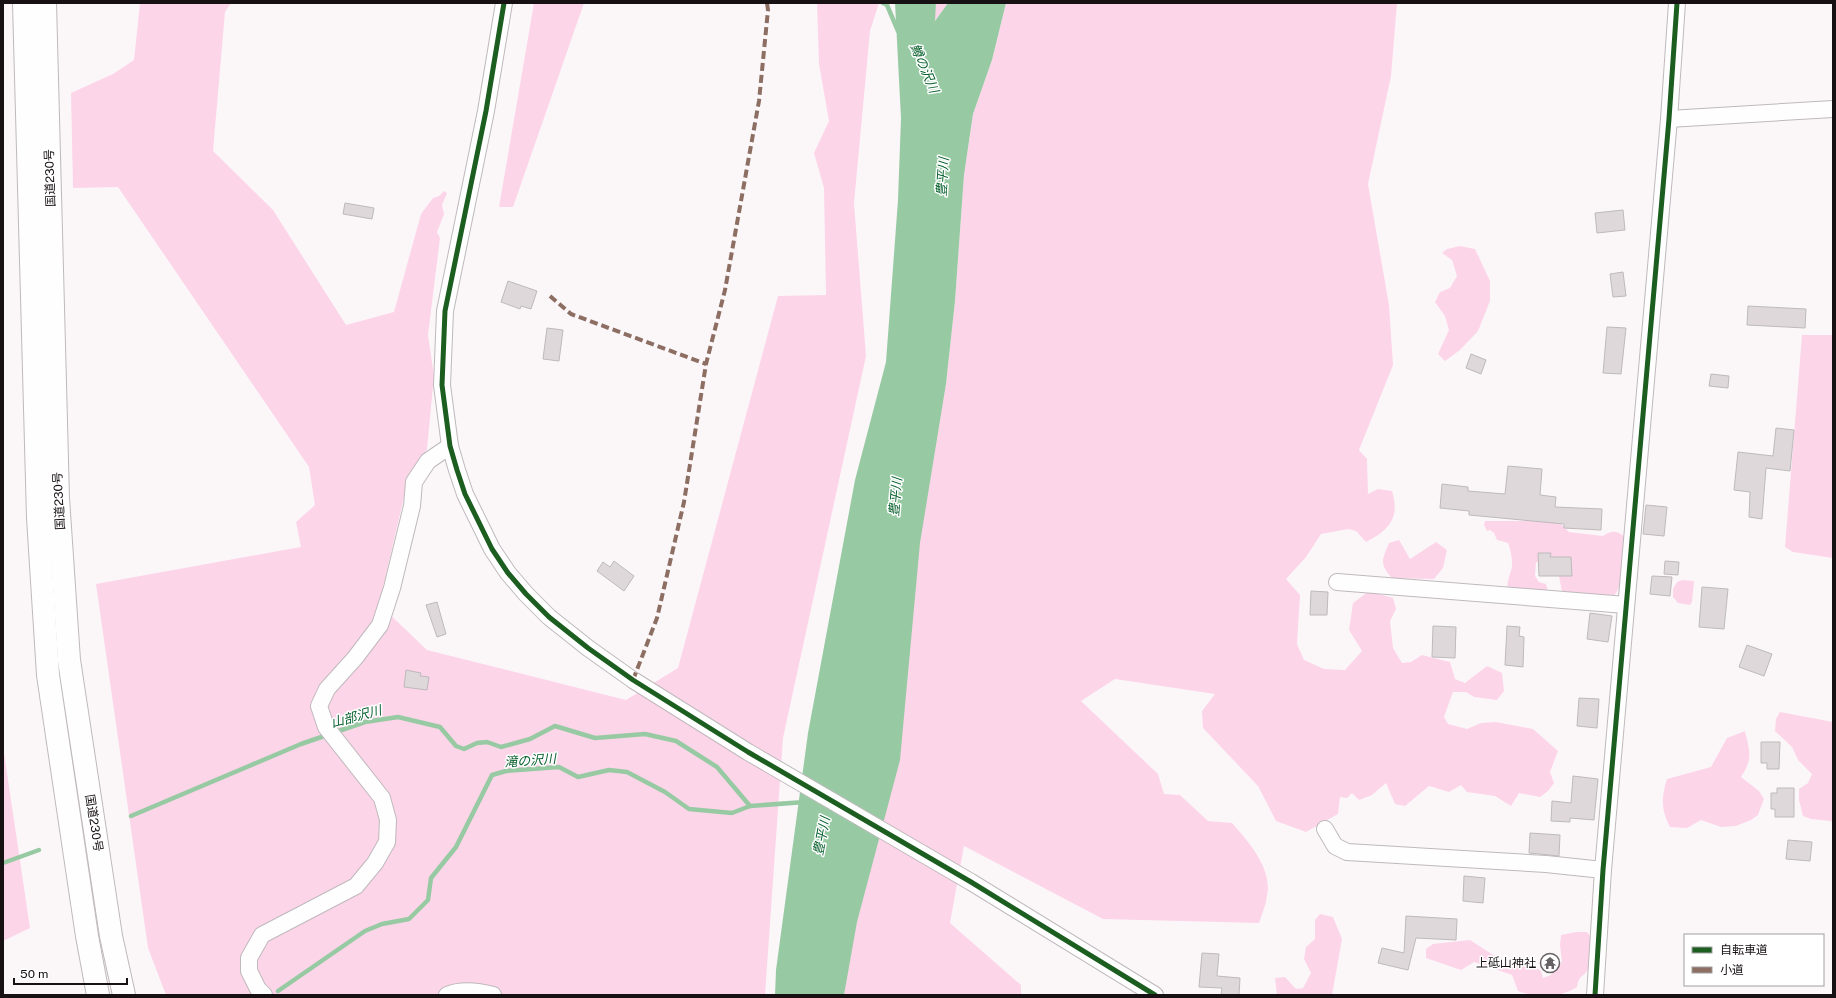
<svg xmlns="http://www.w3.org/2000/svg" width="1836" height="998" viewBox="0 0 1836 998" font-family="'Public Sans','Noto Sans JP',sans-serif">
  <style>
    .green { fill: #fdd5e9 }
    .water { fill: #97caa3 }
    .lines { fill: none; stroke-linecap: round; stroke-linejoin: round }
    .stream { stroke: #97caa3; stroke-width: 4.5 }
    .building { fill: #ded8db; stroke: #beb9bb }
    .minor-casing { stroke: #bfb9bc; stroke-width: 18 }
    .highway-casing { stroke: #bfb9bc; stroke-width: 24 }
    .minor { stroke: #fefefe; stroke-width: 16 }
    .highway { stroke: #fefefe; stroke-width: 22 }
    .quiet { stroke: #8d6e63; stroke-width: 4; stroke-dasharray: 8 4; stroke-linecap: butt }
    .cycleway-casing { stroke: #fff; stroke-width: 8 }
    .cycleway { stroke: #1b5e20; stroke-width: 5 }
    .labels { text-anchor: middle; stroke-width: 3; stroke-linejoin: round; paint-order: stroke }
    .street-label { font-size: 12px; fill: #171114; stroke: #fff }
    .poi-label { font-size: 12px; fill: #171114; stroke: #fff; text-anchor: end }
    .water-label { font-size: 13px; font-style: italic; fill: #09612e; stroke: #fff }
  </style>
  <rect width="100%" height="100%" fill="#fbf7f9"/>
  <g class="green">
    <path d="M140 3H231L225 12 213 151 273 210 346 325 394 312 421 214 433 198 439 196 444 191 447 193 442 205 444 214 437 232 440 238 428 335 434 376 427 449 408 480 379 604 427 650 626 700 678 668 778 296 826 295 824 188 814 153 829 121 819 64 817 3H879L870 31 854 203 866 356 783 738 765 995H166L148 948 96 584 301 547 296 522 315 505 309 467 118 187 73 188 71 93 113 74 134 60Z"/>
    <path d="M534 3H584L513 207H499Z"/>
    <path d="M936 3H948L934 22Z"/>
    <path d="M1006 3H1397L1391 76 1368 184 1389 305 1393 365 1359 450 1367 459 1368 494 1378 489 1392 491C1400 517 1390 530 1366 542L1356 531 1348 529 1321 534 1306 557 1286 579 1300 595 1297 644 1304 660 1324 669 1345 670 1362 651 1349 630 1353 603 1369 591 1393 598 1396 609 1390 621 1393 648 1402 663 1411 662 1422 655 1450 662 1455 679 1465 683 1487 666 1502 673 1504 691 1497 700 1474 697 1466 692H1453L1444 717 1448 724 1467 729 1481 723 1496 722 1533 729 1558 751 1550 772 1554 783 1548 791 1540 797 1519 793 1511 806 1495 796 1467 792 1461 785 1449 792 1429 786 1405 806 1395 804 1386 783 1372 795 1359 800 1352 793 1347 798 1340 797 1338 814 1306 832 1276 821 1258 786 1203 728 1202 711 1215 694 1115 679 1081 701 1158 774 1164 794 1180 795 1208 821 1232 823C1248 841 1273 869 1267 896 1266 905 1262 914 1259 923L1103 919 964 846 950 923 1021 985V995H844L946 384 955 301 964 175 973 114 992 60Z"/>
    <path d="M1460 246 1475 249 1490 281V301L1478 331 1460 350 1445 361 1438 354 1449 330 1445 316 1435 302 1440 292 1450 288 1457 276 1452 260 1442 253 1447 249Z"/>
    <path d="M1802 335H1833V558L1793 552 1785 547Z"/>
    <path d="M1485 521H1558L1569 532 1603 536C1612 530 1616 531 1624 536 1625 554 1626 582 1613 597L1569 595 1562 592 1557 565 1553 563 1536 562 1535 576 1539 582 1546 584 1548 592 1508 591C1505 581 1513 572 1512 562 1512 557 1510 548 1508 543L1497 540 1494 533 1490 530 1487 531 1484 525Z"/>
    <path d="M1399 540 1410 559 1436 542 1447 550 1443 568 1434 579 1392 578C1379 563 1382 560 1389 543Z"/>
    <path d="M1682 580 1694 581 1692 602 1690 605 1678 603 1673 597V589L1677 582Z"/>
    <path d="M1780 712 1833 722V823L1831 821 1811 819 1803 816 1799 800V789L1808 783 1812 774 1798 760 1792 747 1775 731 1776 719Z"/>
    <path d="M1745 731C1750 752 1753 759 1741 777L1759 791 1764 799 1758 815 1751 820 1736 826 1721 827 1701 820 1687 828 1670 827C1661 809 1661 798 1667 779L1711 767 1727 738Z"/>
    <path d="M3 746 30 928 3 941Z"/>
    <path d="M1320 914 1333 917 1342 939 1332 995H1277L1275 978 1285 977 1296 989 1303 988 1311 973 1304 959 1306 947 1315 939V920Z"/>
    <path d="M1576 932H1587L1594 941C1593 949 1593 962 1588 969 1583 979 1580 972 1577 987 1561 998 1536 998 1518 991L1512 975 1474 962 1461 970 1426 958V949L1433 944 1470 940 1507 964 1528 962 1541 971 1543 978 1551 975 1562 962 1560 945 1561 935Z"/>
  </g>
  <path class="water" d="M895 3H936L935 21 948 3H1006L992 60 973 114 964 175 955 301 946 384 920 543 900 760 857 922 844 995H775L776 970 808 733 855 480 886 362 898 200 901 118Z"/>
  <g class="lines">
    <g class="stream">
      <path d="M883 3 887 5 898 31"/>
      <path d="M131 816 301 744 365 722 398 717 440 727 456 746 464 749 477 743 487 742 501 747 530 739 555 726 595 738 645 734 676 741 717 767 750 806"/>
      <path d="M3 863 39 850"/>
      <path d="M278 991 365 931 382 924 409 919 428 900 431 878 456 847 492 775 506 771 559 767 578 777 609 770 627 772 665 792 689 809 732 813 750 806 805 802"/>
    </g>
  </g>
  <g class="building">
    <path d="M345 203 374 208 372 219 343 214Z"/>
    <path d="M1623 210 1625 230 1597 233 1595 213Z"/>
    <path d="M1623 272 1626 296 1613 297 1610 274Z"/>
    <path d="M508 281 537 291 531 309 521 306 520 309 501 302Z"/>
    <path d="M1748 306 1806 309 1805 328 1747 325Z"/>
    <path d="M1607 327 1626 328 1621 374 1603 373Z"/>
    <path d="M547 328 563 330 559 361 543 359Z"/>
    <path d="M1471 354 1486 360 1481 374 1466 368Z"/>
    <path d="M1711 374 1729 376 1728 388 1709 386Z"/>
    <path d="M1776 428 1794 430 1790 471 1766 468 1762 519 1749 517 1750 492 1734 490 1738 452 1773 456Z"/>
    <path d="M1508 466 1542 469 1540 495 1556 497 1555 507 1602 509 1601 530 1564 528V524L1469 515V511L1440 508 1442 484 1468 487V491L1505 494Z"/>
    <path d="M1646 505 1667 507 1664 536 1643 534Z"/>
    <path d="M1538 553H1551L1550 557H1571L1572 576H1539Z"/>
    <path d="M614 561 634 576 624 591 597 571 603 562 610 567Z"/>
    <path d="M1665 561 1679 562 1678 575 1664 574Z"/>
    <path d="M1652 576 1672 577 1670 596 1650 594Z"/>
    <path d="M1702 587 1728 589 1724 629 1699 627Z"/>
    <path d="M1311 591 1328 592 1327 615H1310Z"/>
    <path d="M437 602 446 634 437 637 426 605Z"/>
    <path d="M1590 613 1612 616 1608 642 1587 639Z"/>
    <path d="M1433 626 1456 627 1455 658 1432 657Z"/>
    <path d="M1507 626 1520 627 1519 636 1524 637 1523 667 1505 665Z"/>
    <path d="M1747 645 1772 654 1764 676 1739 667Z"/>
    <path d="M406 670 421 673 420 676 429 677 427 690 404 687Z"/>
    <path d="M1579 698 1599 699 1597 728 1577 726Z"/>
    <path d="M1761 742H1780L1779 769H1767V763H1761Z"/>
    <path d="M1573 776 1598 779 1594 820 1570 818V822L1551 821 1552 801 1571 803Z"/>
    <path d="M1777 788H1794V817H1775V809H1771V793H1777Z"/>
    <path d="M1530 833 1560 835 1559 856 1529 853Z"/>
    <path d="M1788 840 1812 842 1810 861 1786 859Z"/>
    <path d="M1464 876 1485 878 1483 903 1463 901Z"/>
    <path d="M1406 916 1457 919 1456 940 1416 938 1408 970 1378 963 1382 948 1404 953Z"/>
    <path d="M1202 953 1219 954 1217 976 1240 978 1239 995H1221L1222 988 1199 987Z"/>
  </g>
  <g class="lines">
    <g class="minor-casing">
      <g id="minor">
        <path d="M504 3 486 111 445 311 442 385 450 446 457 470 465 494 492 549 508 573 526 594 549 617 588 648 633 680 748 752 971 882 1155 995"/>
        <path d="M1669 119 1833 109"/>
        <path d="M1337 582 1626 605"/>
        <path d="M1325 829 1335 846 1347 852 1546 864 1603 870"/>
        <path d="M264 995 258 989 249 971V958L262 935 356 886 375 863 387 842 388 820 382 798 326 727 319 706 327 689 355 658 380 625 392 588 412 506 414 482 428 461 450 446"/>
        <path d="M447 995C461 989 478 991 493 995"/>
        <path d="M1595 995 1603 870 1669 119 1677 3"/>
      </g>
    </g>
    <g class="highway-casing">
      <g id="highway">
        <path d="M24 3 38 518 48 675 87 936 98 995"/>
        <path d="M45 3 58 498 69 660 111 936 124 995"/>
      </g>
    </g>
    <use href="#minor" class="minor"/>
    <use href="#highway" class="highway"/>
    <g class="quiet">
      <path d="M550 296 571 314 706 364"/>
      <path d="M633 680 657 618 684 502 706 364 725 290 759 101 768 10 767 3"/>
    </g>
    <g class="cycleway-casing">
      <g id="cycleway">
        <path d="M504 3 486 111 445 311 442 385 450 446 457 470 465 494 492 549 508 573 526 594 549 617 588 648 633 680 748 752 971 882 1155 995"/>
        <path d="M1595 995 1603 870 1669 119 1677 3"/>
      </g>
    </g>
    <use href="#cycleway" class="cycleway"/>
  </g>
  <defs>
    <g id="temple-ring" transform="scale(1)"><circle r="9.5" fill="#fff" stroke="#676264" stroke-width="1.5"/><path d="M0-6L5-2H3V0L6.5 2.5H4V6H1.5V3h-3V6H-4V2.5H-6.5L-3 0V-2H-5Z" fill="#676264"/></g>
  </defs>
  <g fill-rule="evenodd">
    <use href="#temple-ring" x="1550" y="963"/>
  </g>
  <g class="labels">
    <g class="street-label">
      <text transform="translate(50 178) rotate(-92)" y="4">国道230号</text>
      <text transform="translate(59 501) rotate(-93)" y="4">国道230号</text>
      <text transform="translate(94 823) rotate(81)" y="4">国道230号</text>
    </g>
    <g class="poi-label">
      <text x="1536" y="967">上砥山神社</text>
    </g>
    <g class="water-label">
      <text transform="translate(925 68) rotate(67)" y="5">鱒の沢川</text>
      <text transform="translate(942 177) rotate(-86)" y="5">豊平川</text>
      <text transform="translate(895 497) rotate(-85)" y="5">豊平川</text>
      <text transform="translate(356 716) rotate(-15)" y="5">山部沢川</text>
      <text transform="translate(530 760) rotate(-4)" y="5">滝の沢川</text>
      <text transform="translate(821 836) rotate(-79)" y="5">豊平川</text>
    </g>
  </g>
  <rect width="1836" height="998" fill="none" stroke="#171114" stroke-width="8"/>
  <rect x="1684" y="934" width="140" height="52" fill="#ffffff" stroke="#a2a0a1"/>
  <rect x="1692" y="947" width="20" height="6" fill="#1b5e20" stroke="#a2a0a1"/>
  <text x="1720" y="954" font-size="12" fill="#171114">自転車道</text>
  <rect x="1692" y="967" width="20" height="6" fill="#8d6e63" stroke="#a2a0a1"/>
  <text x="1720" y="974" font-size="12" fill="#171114">小道</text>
  <path d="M14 978v6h113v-6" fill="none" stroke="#171114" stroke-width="2"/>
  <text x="20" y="978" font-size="12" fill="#171114" stroke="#ffffff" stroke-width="3" paint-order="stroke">50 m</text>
</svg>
